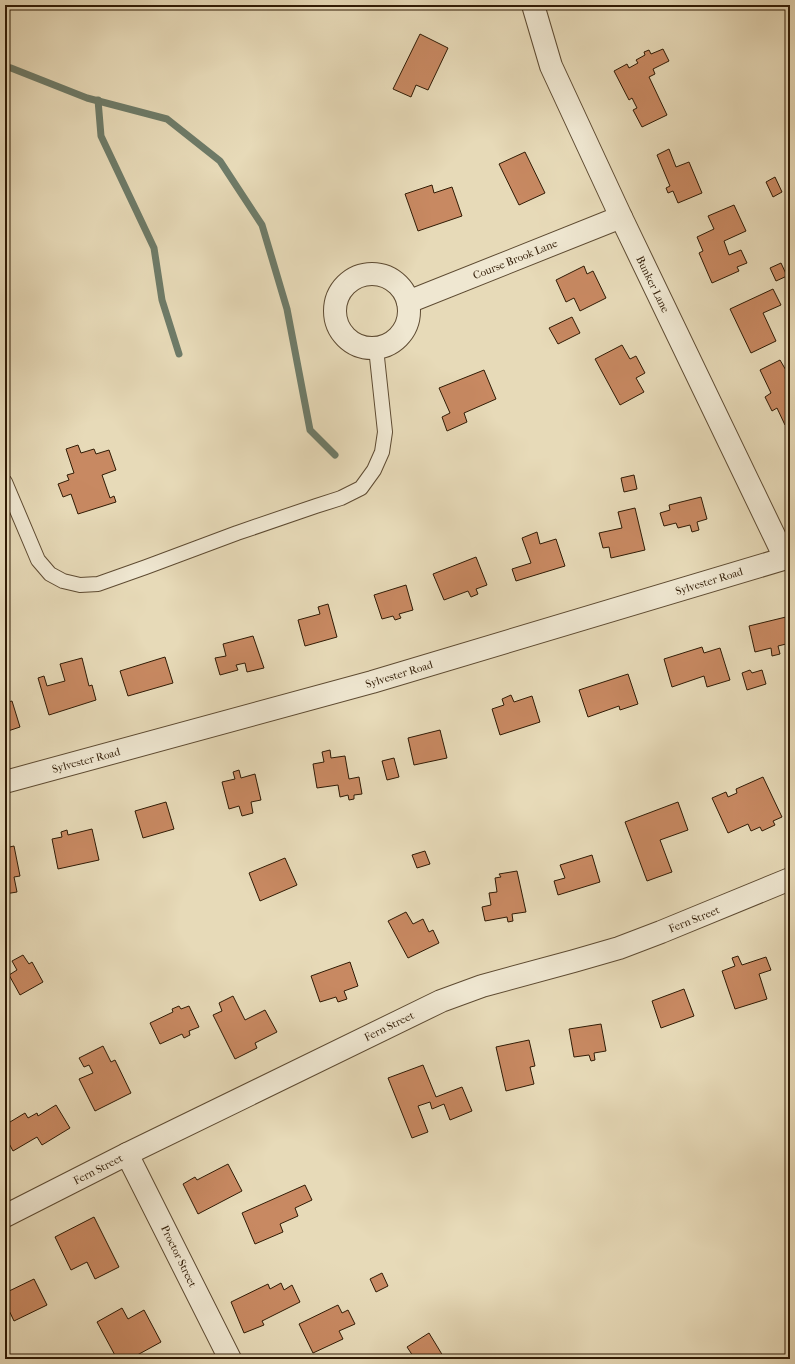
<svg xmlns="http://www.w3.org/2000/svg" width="795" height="1364" viewBox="0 0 795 1364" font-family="'IM FELL French Canon',serif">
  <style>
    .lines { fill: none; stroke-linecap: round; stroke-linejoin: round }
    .stream { stroke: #6e7b68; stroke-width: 7 }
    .building { fill: #c88962; stroke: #301b05 }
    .service-casing { stroke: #5e4b32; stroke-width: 16 }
    .minor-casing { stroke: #5e4b32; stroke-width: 24 }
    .service { stroke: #efe7d1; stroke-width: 14 }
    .minor { stroke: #efe7d1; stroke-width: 22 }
    .labels { text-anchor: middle; stroke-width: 3; stroke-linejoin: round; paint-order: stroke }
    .street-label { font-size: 11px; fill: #301b05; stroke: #efe7d1 }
  </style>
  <rect width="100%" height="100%" fill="#e7dab8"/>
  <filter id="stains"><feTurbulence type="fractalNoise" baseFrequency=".005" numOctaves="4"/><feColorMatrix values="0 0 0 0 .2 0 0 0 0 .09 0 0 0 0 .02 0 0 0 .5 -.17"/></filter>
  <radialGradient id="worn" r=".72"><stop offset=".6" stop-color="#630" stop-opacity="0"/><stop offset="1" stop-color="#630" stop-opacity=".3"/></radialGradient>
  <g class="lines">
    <g class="stream">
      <path d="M5 67 11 68 87 98 167 119 220 161 262 225 287 309 310 430 335 455"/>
      <path d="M98 100 101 136 154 248 162 300 179 354"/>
    </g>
  </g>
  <g class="building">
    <path d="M420 34 448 48 428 90 416 85 411 97 393 89Z"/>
    <path d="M663 49 669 61 653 69 655 74 649 77 667 115 642 127 633 110 637 108 632 98 629 100 614 71 627 64 629 68 638 63 636 60 645 55 644 52 649 50 651 54Z"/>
    <path d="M669 149 676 167 689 162 702 193 678 203 673 191 668 193 666 188 670 186 657 155Z"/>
    <path d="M525 152 545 193 519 205 499 164Z"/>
    <path d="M775 177 782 192 773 197 766 182Z"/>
    <path d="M432 185 434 193 452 187 462 216 418 231 405 194Z"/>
    <path d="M734 205 746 231 724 241 729 255 741 250 747 263 737 267 739 271 712 283 699 253 703 251 697 237 714 229 708 216Z"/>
    <path d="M781 263 787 276 776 281 770 268Z"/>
    <path d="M584 266 587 274 593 271 606 298 580 311 574 298 566 302 556 280Z"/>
    <path d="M773 289 781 305 763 313 776 341 751 353 730 309Z"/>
    <path d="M572 317 580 333 558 344 549 328Z"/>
    <path d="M622 345 630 359 636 356 645 373 636 378 644 392 620 405 595 359Z"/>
    <path d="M780 360 787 372 790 371V423L785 425 777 408 772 411 765 397 771 393 760 370Z"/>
    <path d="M484 370 496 399 464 413 467 422 447 431 442 417 450 413 439 388Z"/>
    <path d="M78 445 81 453 94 449 96 454 109 450 116 470 102 475 110 498 114 496 116 502 78 514 71 494 63 497 58 484 69 480 67 475 74 473 66 449Z"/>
    <path d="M634 475 637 489 624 492 621 478Z"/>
    <path d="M701 497 707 519 697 522 699 530 692 532 690 525 678 528 676 523 664 526 660 513 670 510 669 505Z"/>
    <path d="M635 508 645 550 611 558 609 547 603 548 599 533 622 528 618 512Z"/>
    <path d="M537 532 540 544 556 539 565 566 516 581 512 569 531 563 522 538Z"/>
    <path d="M476 557 487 585 476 589 478 594 471 597 468 591 444 600 433 574Z"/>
    <path d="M406 585 413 610 399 614 401 618 395 620 393 616 382 619 374 595Z"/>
    <path d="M328 604 337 637 305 646 298 620 320 614 318 607Z"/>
    <path d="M790 616V643L778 646 780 654 772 656 771 648 755 652 749 626Z"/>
    <path d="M253 636 264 668 247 672 245 663 236 665 238 670 220 675 215 658 226 656 223 644Z"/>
    <path d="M702 647 704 653 720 648 730 680 707 687 704 676 672 687 664 659Z"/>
    <path d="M165 657 173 683 128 696 120 671Z"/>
    <path d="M82 658 89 686 92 685 96 700 49 715 38 678 44 676 47 686 65 681 60 664Z"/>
    <path d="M750 670 752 673 762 670 766 684 747 690 742 673Z"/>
    <path d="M628 674 638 704 620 710 619 706 588 717 579 690Z"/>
    <path d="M511 695 514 702 532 696 540 722 500 735 492 709 504 705 502 699Z"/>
    <path d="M12 701 20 727 5 732V703Z"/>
    <path d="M440 730 447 758 414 765 408 738Z"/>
    <path d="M330 750 331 758 345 756 349 779 359 777 362 794 354 795V799L349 800 348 795 340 797 338 785 317 788 313 764 324 762 322 752Z"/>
    <path d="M394 758 399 777 387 780 382 761Z"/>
    <path d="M239 770 241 778 255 774 261 800 251 802 253 813 242 816 239 806 229 809 222 782 235 779 233 772Z"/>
    <path d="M763 777 782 817 773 821 775 825 762 831 760 827 751 831 748 824 728 833 712 798 726 792 728 797 737 793 736 789Z"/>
    <path d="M166 802 174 829 143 838 135 811Z"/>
    <path d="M678 802 688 830 660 840 672 872 647 881 625 822Z"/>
    <path d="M92 829 99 860 58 869 52 839 62 837 61 832 67 830 68 835Z"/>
    <path d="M14 846 20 876 14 877 17 892 5 894V848Z"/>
    <path d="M425 851 430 864 417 868 412 855Z"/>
    <path d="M592 855 600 882 558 895 554 881 565 878 560 865Z"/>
    <path d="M285 858 297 885 260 901 249 873Z"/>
    <path d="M517 871 526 912 512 914 513 921 508 922 507 917 485 921 482 907 491 905 489 893 497 892 495 878 501 877 499 874Z"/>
    <path d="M406 912 413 924 423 919 429 932 433 930 439 943 408 958 388 921Z"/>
    <path d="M23 955 29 964 32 962 43 982 20 995 9 975 17 970 12 961Z"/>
    <path d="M738 956 742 965 766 957 771 970 759 974 767 999 735 1009 722 971 735 966 732 958Z"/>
    <path d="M350 962 358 986 344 991 347 999 338 1002 336 997 320 1002 311 976Z"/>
    <path d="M684 989 694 1016 661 1028 652 1001Z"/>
    <path d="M233 996 245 1020 265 1010 277 1032 255 1043 257 1048 235 1059 213 1015 222 1011 219 1003Z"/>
    <path d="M179 1006 181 1009 189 1006 199 1027 189 1031 190 1035 184 1038 182 1034 160 1044 150 1023 173 1012 172 1009Z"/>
    <path d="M601 1024 606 1051 594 1053 595 1060 591 1061 589 1055 574 1057 569 1029Z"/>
    <path d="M529 1040 535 1066 530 1067 534 1084 506 1091 496 1047Z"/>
    <path d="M103 1046 111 1062 115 1060 131 1093 95 1111 79 1079 93 1073 89 1065 84 1067 79 1058Z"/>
    <path d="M423 1065 436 1097 462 1087 472 1111 450 1120 444 1104 432 1109 430 1102 418 1106 428 1132 412 1138 388 1078Z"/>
    <path d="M56 1105 70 1128 42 1145 37 1137 13 1151 5 1136V1125L25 1113 28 1118 37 1113 38 1116Z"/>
    <path d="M228 1164 242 1191 198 1214 183 1184 195 1177 197 1180Z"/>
    <path d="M305 1185 312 1200 295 1208 298 1216 280 1224 283 1232 255 1244 242 1213Z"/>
    <path d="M94 1217 119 1267 95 1279 87 1262 71 1270 55 1237Z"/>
    <path d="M382 1273 388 1286 376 1292 370 1279Z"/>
    <path d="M34 1279 47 1305 14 1321 5 1302V1293Z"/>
    <path d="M281 1283 284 1290 292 1285 300 1302 262 1321 264 1325 244 1333 231 1302 268 1284 270 1289Z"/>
    <path d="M338 1305 342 1313 348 1310 355 1324 339 1331 343 1339 313 1353 299 1324Z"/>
    <path d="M122 1308 128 1319 144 1310 161 1342 130 1359H117L97 1322Z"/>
    <path d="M429 1333 443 1356 438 1359H415L407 1347Z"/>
  </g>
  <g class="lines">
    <g class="service-casing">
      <path id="service" d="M5 482 38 560 50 574 63 581 80 585 98 584 146 567 237 533 316 506 341 498 361 488 374 470 382 452 385 432 376 348"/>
    </g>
    <g class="minor-casing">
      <g id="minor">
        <path d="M533 5 551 66 621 217 785 558"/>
        <circle cx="372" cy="311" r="37"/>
        <path d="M408 302 621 217"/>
        <path d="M5 782 372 682 790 557"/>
        <path d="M127 1154 230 1359"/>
        <path d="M5 1216 127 1154 441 1001 482 986 574 961 619 948 661 932 790 879"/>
      </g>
    </g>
    <use href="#service" class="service"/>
    <use href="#minor" class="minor"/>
  </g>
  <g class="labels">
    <g class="street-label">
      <text transform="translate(515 259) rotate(-22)" y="4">Course Brook Lane</text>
      <text transform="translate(653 284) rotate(64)" y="4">Bunker Lane</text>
      <text transform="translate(709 581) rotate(-17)" y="4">Sylvester Road</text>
      <text transform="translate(399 674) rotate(-17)" y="4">Sylvester Road</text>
      <text transform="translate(86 760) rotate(-15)" y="4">Sylvester Road</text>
      <text transform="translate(694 919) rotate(-22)" y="4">Fern Street</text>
      <text transform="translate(389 1026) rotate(-26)" y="4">Fern Street</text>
      <text transform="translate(98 1169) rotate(-27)" y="4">Fern Street</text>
      <text transform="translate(179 1256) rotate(64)" y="4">Proctor Street</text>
    </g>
  </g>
  <rect width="795" height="1364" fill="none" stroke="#e7dab8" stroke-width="20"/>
  <rect x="6" y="6" width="783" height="1352" fill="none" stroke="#301b05" stroke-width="2"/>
  <rect x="10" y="10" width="775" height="1344" fill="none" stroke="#301b05"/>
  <rect width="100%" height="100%" filter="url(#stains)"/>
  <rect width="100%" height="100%" fill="url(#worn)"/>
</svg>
